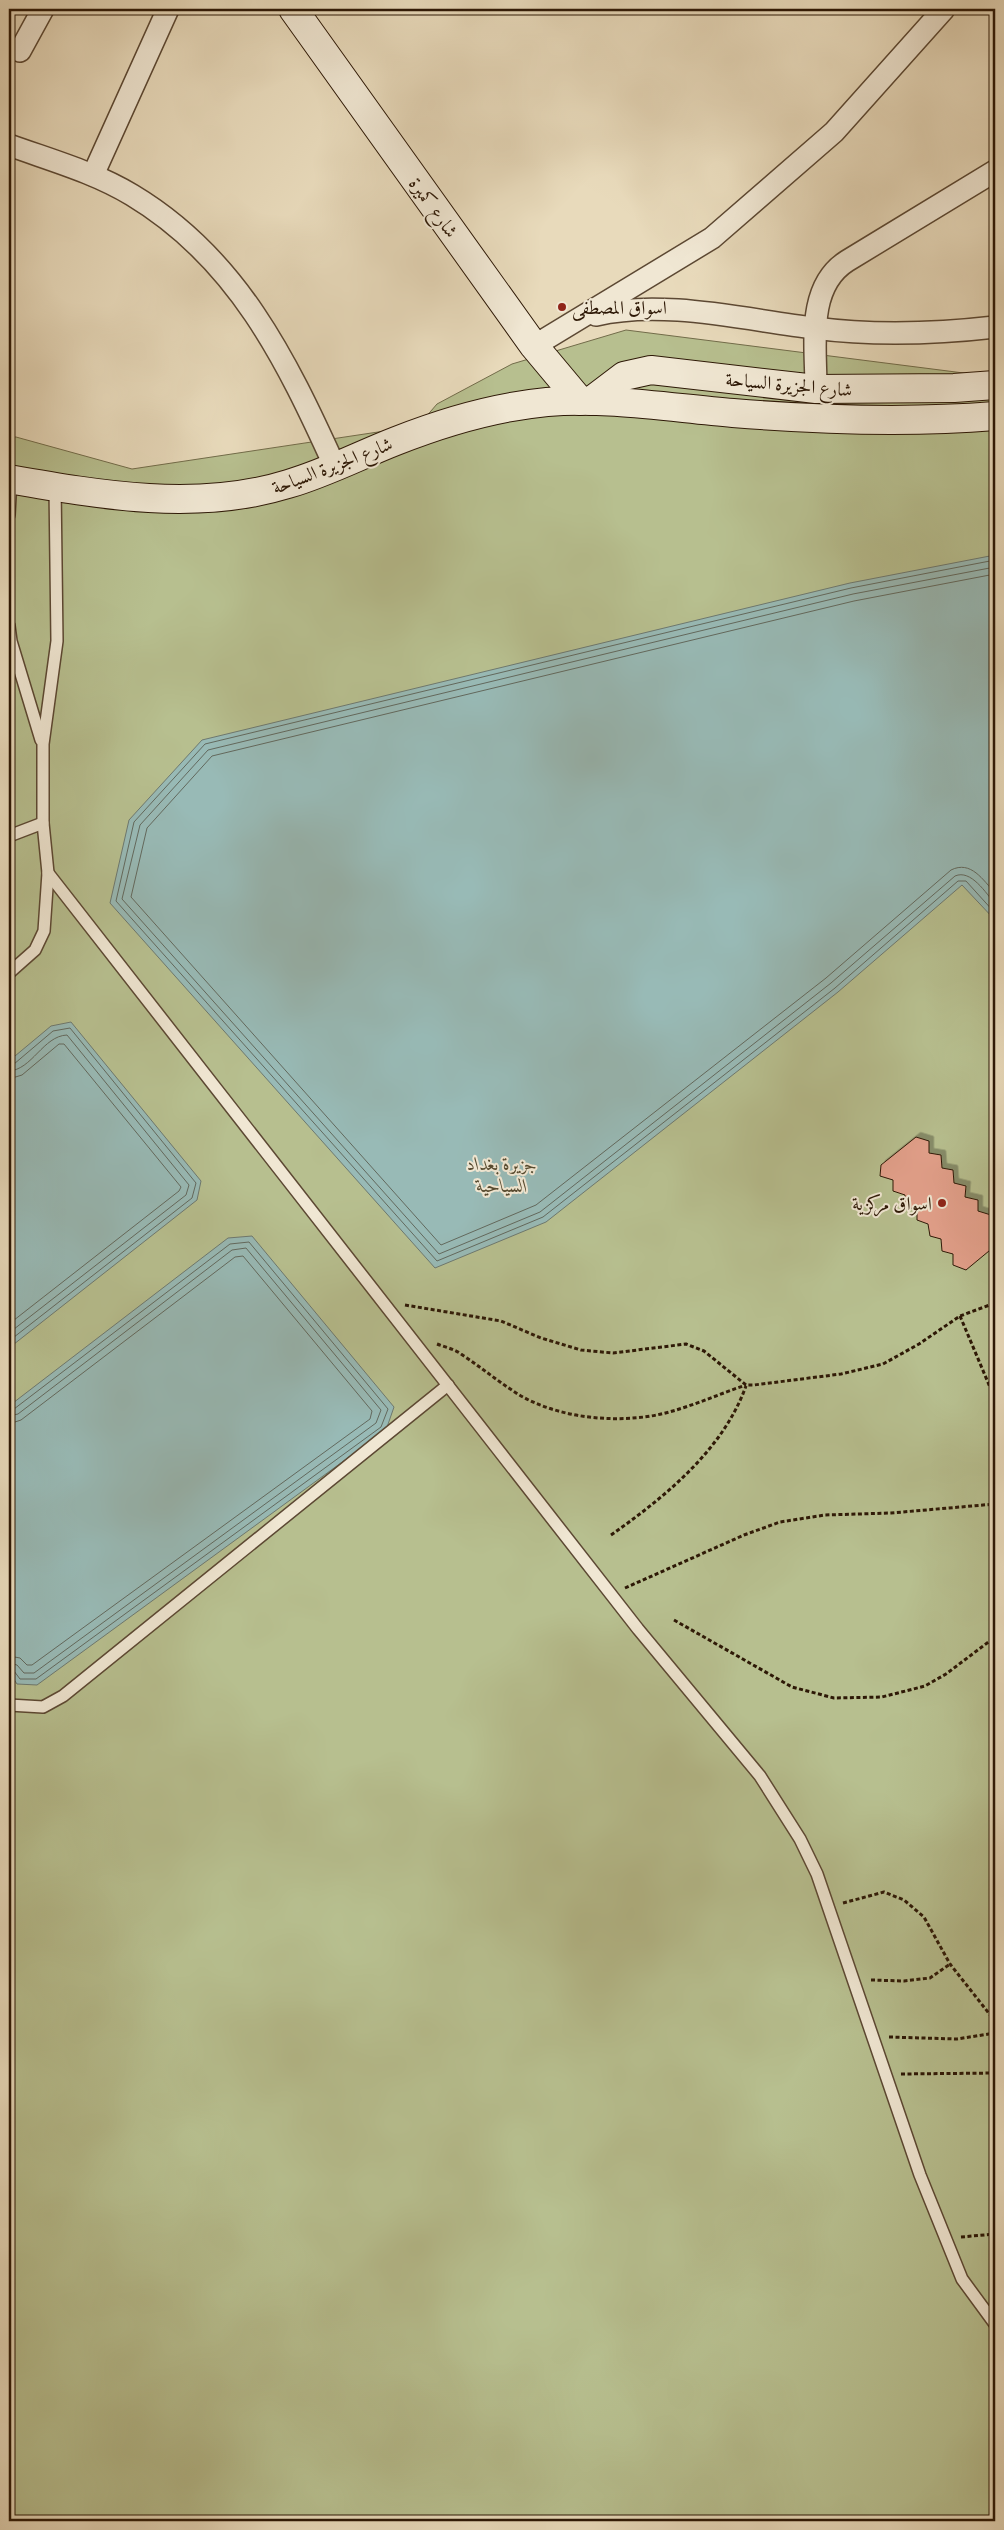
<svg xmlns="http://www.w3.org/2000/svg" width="1004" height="2530" viewBox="0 0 1004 2530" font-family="'Sorts Mill Goudy',Amiri,serif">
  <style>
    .green { fill: #b7bf8f; stroke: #726c4a }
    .water { fill: #98bab6; stroke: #6d7970 }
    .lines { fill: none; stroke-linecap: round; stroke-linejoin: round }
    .shore { stroke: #62695e; stroke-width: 1 }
    .building { fill: #e3a08b; stroke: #2d1806; filter: url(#shadow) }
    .lane-casing { stroke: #5c4833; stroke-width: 14 }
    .street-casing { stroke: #5c4833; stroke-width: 24 }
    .secondary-casing { stroke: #2d1806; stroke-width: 30 }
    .path { stroke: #2d1806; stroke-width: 3; stroke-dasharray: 4 2.5; stroke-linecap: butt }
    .lane { stroke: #f0e7d3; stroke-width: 11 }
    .street { stroke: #f0e7d3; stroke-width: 21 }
    .secondary { stroke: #f0e7d3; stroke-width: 28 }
    .poi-dot { fill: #8f2418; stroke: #f0e7d3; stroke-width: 2 }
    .labels { text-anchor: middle; stroke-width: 4; stroke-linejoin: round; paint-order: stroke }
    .street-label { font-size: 19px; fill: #2d1806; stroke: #f0e7d3 }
    .poi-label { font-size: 19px; fill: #2d1806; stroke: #f0e7d3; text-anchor: start }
    .park-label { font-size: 19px; font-style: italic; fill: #564a2f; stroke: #f0e7d3 }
  </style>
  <defs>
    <filter id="shadow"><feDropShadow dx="4.5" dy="-4.5" stdDeviation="0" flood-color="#0004"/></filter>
  </defs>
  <rect width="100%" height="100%" fill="#e8dabb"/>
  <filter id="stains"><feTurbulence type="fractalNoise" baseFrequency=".004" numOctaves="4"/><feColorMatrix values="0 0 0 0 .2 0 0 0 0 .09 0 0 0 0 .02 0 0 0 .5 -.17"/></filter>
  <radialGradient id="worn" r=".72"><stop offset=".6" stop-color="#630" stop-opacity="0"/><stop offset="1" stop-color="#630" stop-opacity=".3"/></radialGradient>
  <path class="green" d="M626 330 995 377V2521H9V437H16L132 469 418 426 437 404 512 364Z"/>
  <g class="water">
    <path d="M995 555V920L962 885 838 992 546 1222 435 1268 110 903 129 820 202 740 850 583Z"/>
    <path d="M71 1022 201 1181 197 1200 9 1348V1061L51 1026Z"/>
    <path d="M252 1236 394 1407 386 1430 37 1685 17 1684 9 1672V1406L228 1238Z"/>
  </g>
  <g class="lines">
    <g class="shore">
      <path d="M995 560 851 588 205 744 134 822 116 901 437 1261 543 1217 835 988 958 881H966L995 913"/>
      <path d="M995 567 853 594 208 750 140 825 122 899 439 1254 540 1212 831 983 955 876C971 869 986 893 995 904"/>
      <path d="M995 574 854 601 212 756 147 828 131 897 441 1245 536 1205 826 978 951 870C971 860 983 880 995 893"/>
      <path d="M9 1065 14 1064 53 1031 70 1028 196 1183 192 1198 9 1341"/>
      <path d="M9 1071C32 1070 43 1036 67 1035L189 1185 186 1195 9 1333"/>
      <path d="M9 1079 22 1075 59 1044H64L181 1187 179 1191 9 1324"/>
      <path d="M9 1410 14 1409 230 1244 249 1242 388 1409 381 1427 36 1679H20L14 1671 9 1670"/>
      <path d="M9 1416 18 1414 232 1250 246 1248 381 1410 376 1423 34 1673H24L17 1665 9 1663"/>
      <path d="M9 1424 21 1420 235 1257 243 1256 372 1411 370 1419 32 1665H27L20 1658 9 1656"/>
    </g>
  </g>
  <path class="building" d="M916 1137 929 1141V1153L941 1155 942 1168 953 1170 954 1183 966 1186 965 1197 978 1200V1211L991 1215 990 1226 995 1227V1246L966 1270 953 1265V1254L942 1251 941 1239 930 1236 928 1224 917 1220V1210L905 1206V1195L893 1191V1180L880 1176 881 1165Z"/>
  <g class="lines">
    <g class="lane-casing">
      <g id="lane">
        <path d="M9 515 11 480"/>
        <path d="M9 626 11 641 41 740"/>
        <path d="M9 836 43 823"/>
        <path d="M48 873 638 1629 760 1776 800 1839 817 1874 920 2175 962 2279 995 2324"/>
        <path d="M9 973 35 950 44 931 48 873 43 823V744L57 641 55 486"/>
        <path d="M9 1705 43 1707 63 1696 448 1385"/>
      </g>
    </g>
    <g class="street-casing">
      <g id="street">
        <path d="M20 51 43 9"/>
        <path d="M9 145C50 160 94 172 132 195 237 258 286 359 335 467"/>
        <path d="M93 175 168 9"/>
        <path d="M596 315C663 299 746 320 814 328 875 336 934 334 995 327"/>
        <path d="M534 346 712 238 834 132 944 9"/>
        <path d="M816 389C816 346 806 287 847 261L995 171"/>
      </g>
    </g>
    <g class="secondary-casing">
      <g id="secondary">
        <path d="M293 9 534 346 580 401"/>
        <path d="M591 401 624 376 651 370 816 389 954 388 995 385"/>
        <path d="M9 479C100 495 198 512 288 484 326 473 360 455 396 441 444 422 495 407 547 402 608 397 672 408 733 413 820 420 908 423 995 416"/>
      </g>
    </g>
    <g class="path">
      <path d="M405 1305 501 1321 541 1338 581 1350 613 1353 686 1344 704 1351 746 1385H754L841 1374 883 1364 919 1344 960 1316 995 1303"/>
      <path d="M960 1316 995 1399"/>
      <path d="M437 1344C445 1347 454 1349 461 1354 482 1368 500 1383 521 1396 557 1416 603 1422 644 1417 678 1413 713 1396 746 1385"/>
      <path d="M611 1535C665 1497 723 1450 746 1386"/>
      <path d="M625 1588 744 1535 780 1522 825 1515 891 1513 995 1504"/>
      <path d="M674 1620 792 1687 834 1698 882 1697 925 1686 946 1674 995 1637"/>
      <path d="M843 1903 884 1892 904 1900 924 1917 950 1964 995 2021"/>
      <path d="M871 1980 904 1981 930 1978 950 1964"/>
      <path d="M889 2037 957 2039 995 2033"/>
      <path d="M901 2074 995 2073"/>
      <path d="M961 2237 995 2234"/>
    </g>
    <use href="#lane" class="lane"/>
    <use href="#street" class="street"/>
    <use href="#secondary" class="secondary"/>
  </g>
  <g class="poi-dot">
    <circle cx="562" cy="307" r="5"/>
    <circle cx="942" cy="1203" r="5"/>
  </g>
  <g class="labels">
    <g class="street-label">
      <text transform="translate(434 207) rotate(54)" y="7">شارع كميرة</text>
      <text transform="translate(789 384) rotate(5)" y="7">شارع الجزيرة السياحة</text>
      <text transform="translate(332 465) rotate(-21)" y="7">شارع الجزيرة السياحة</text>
    </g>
    <g class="poi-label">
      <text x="572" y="314">اسواق المصطفى</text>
      <text x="932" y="1210" text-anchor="end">اسواق مركزية</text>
    </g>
    <g class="park-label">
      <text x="502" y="1170">جزيرة بغداد<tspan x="502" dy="22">السياحية</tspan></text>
    </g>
  </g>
  <rect width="1004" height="2530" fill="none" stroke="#e8dabb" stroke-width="30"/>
  <rect x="10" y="10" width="984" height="2510" fill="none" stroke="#2d1806" stroke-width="2.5"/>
  <rect x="15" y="15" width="974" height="2500" fill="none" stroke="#2d1806"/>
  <rect width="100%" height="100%" filter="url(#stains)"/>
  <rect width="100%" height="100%" fill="url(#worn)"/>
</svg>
